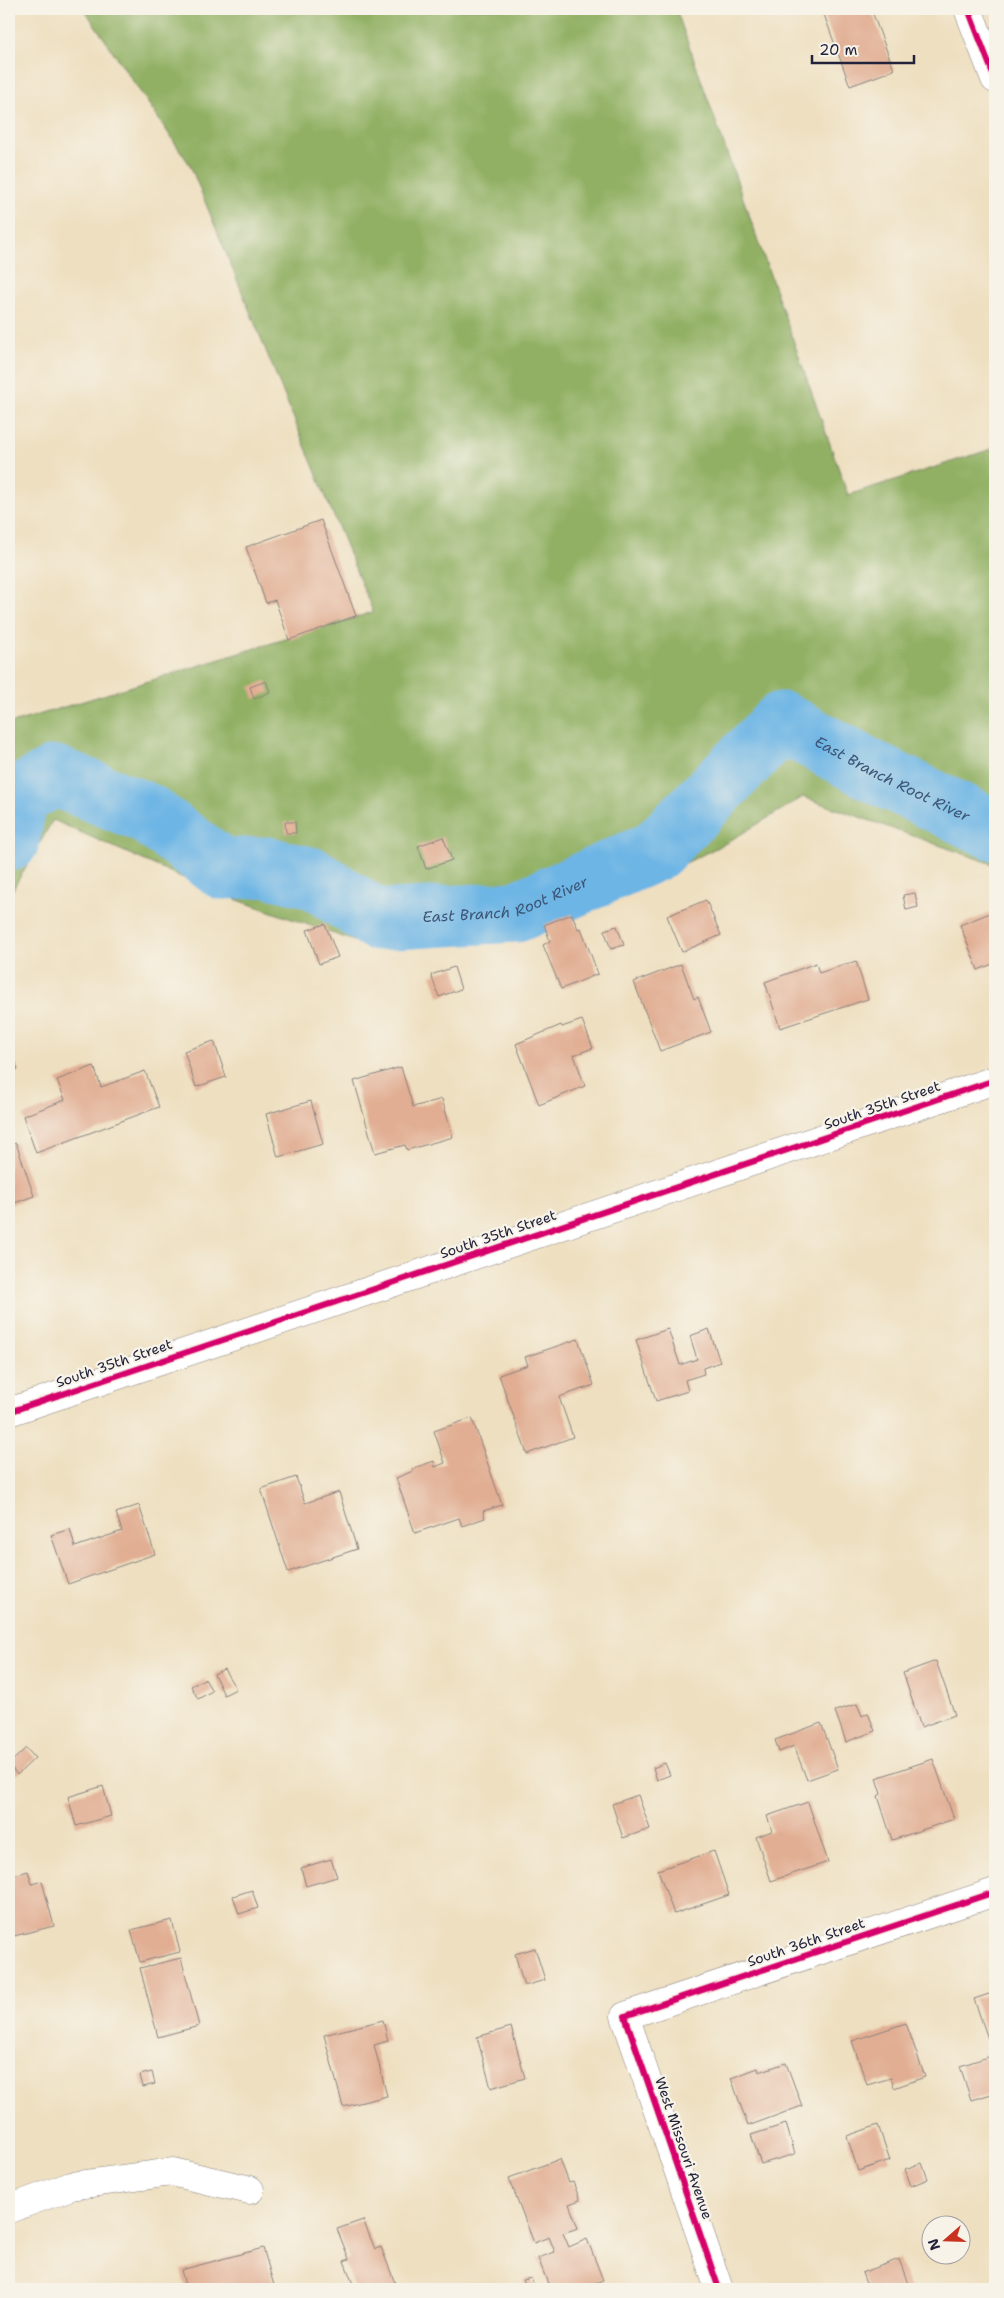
<svg xmlns="http://www.w3.org/2000/svg" width="1004" height="2298" viewBox="0 0 1004 2298" font-family="'Shantell Sans',sans-serif">
  <style>
    .forest { fill: #91b064; stroke: #5a6950 }
    .lines { fill: none; stroke-linecap: round; stroke-linejoin: round }
    .river { stroke: #6db5e5; stroke-width: 61 }
    .building { fill: #e1ae93 }
    .minor-casing { stroke: #88807e; stroke-width: 29 }
    .minor { stroke: #fff; stroke-width: 28 }
    .cycleway-casing { stroke: #f7f3e8; stroke-width: 9 }
    .cycleway { stroke: #d6006c; stroke-width: 6 }
    .labels { text-anchor: middle; stroke-width: 4.5; stroke-linejoin: round; paint-order: stroke }
    .street-label { font-size: 14px; fill: #22223b; stroke: #f7f3e8 }
    .water-label { font-size: 15px; font-style: italic; fill: #3c5576; stroke: #f7f3e8 }
  </style>
  <rect width="100%" height="100%" fill="#f7f3e8"/>
  <filter id="ink" filterUnits="userSpaceOnUse"><feTurbulence type="fractalNoise" baseFrequency=".02" numOctaves="2"/><feDisplacementMap in="SourceGraphic" scale="10" xChannelSelector="R" yChannelSelector="G"/><feConvolveMatrix kernelMatrix="1 2 1 2 8 2 1 2 1" color-interpolation-filters="sRGB"/></filter>
  <filter id="wash" filterUnits="userSpaceOnUse"><feTurbulence type="fractalNoise" baseFrequency=".0096" numOctaves="4" result="noise"/><feDisplacementMap in="SourceGraphic" scale="20" xChannelSelector="R" yChannelSelector="G"/><feGaussianBlur stdDeviation="1.12" result="paint"/><feColorMatrix in="noise" values="0 0 0 0 0 0 0 0 0 0 0 0 0 0 0 0 0 1.4 0 .05"/><feComposite in="paint" operator="in"/></filter>
  <g filter="url(#wash)">
    <rect width="100%" height="100%" fill="#eedfc0"/>
    <path class="forest" d="M84 9H676L848 495 995 448V865L803 797 726 843 589 911 374 948 215 892 53 820 9 896V724L373 612 190 165Z"/>
    <g class="lines">
      <path class="river" id="s1" d="M9 841 18 797 55 776 146 813 223 869 267 867 313 878 377 920 516 912 655 851 782 722 878 774 995 830"/>
    </g>
    <g id="blocks">
      <g class="building">
        <path d="M822 9H871L894 70 850 86Z"/>
        <path d="M321 520 356 616 289 640 275 600 266 603 246 547Z"/>
        <path d="M266 681 270 692 254 699 250 687Z"/>
        <path d="M285 822H295L296 833H286Z"/>
        <path d="M443 837 452 860 426 869 418 846Z"/>
        <path d="M915 893 918 907 906 910 903 895Z"/>
        <path d="M706 900 721 935 682 952 667 916Z"/>
        <path d="M995 911V963L978 970 960 925Z"/>
        <path d="M572 914 578 929 581 928 598 974 561 989 543 945 550 941 544 925Z"/>
        <path d="M325 924 338 957 319 964 307 930Z"/>
        <path d="M617 926 624 945 611 949 604 930Z"/>
        <path d="M856 961 868 999 780 1028 765 982 816 963 819 973Z"/>
        <path d="M681 964 694 999 698 997 711 1032 660 1051 634 982Z"/>
        <path d="M454 967 461 989 439 997 431 975Z"/>
        <path d="M582 1020 593 1048 574 1055 585 1086 539 1105 516 1044 561 1025 562 1027Z"/>
        <path d="M214 1041 226 1077 196 1087 184 1051Z"/>
        <path d="M13 1055 18 1070 9 1074V1057Z"/>
        <path d="M94 1066 101 1087 145 1071 159 1107 36 1153 23 1116 65 1100 57 1080Z"/>
        <path d="M401 1067 413 1107 442 1099 453 1137 407 1150 405 1145 375 1153 354 1081Z"/>
        <path d="M311 1101 323 1144 278 1157 266 1114Z"/>
        <path d="M16 1143 34 1196 9 1205V1146Z"/>
        <path d="M668 1329 680 1365 697 1359 690 1336 709 1329 720 1362 703 1368 704 1374 685 1380 688 1391 656 1401 636 1340Z"/>
        <path d="M578 1339 594 1385 559 1397 573 1437 527 1454 499 1375 528 1365 525 1357Z"/>
        <path d="M472 1418 502 1505 483 1511 485 1518 462 1526 459 1518 415 1533 396 1478 413 1471 412 1469 434 1461 435 1467 445 1463 434 1431Z"/>
        <path d="M296 1477 305 1503 339 1492 357 1549 288 1572 261 1489Z"/>
        <path d="M139 1505 155 1554 68 1584 51 1535 70 1529 75 1547 122 1531 116 1513Z"/>
        <path d="M936 1661 955 1715 921 1727 903 1673Z"/>
        <path d="M224 1669 236 1689 224 1695 214 1674Z"/>
        <path d="M205 1679 212 1691 198 1699 191 1686Z"/>
        <path d="M857 1704 862 1716 868 1713 875 1731 846 1742 835 1711Z"/>
        <path d="M821 1723 838 1769 807 1780 794 1746 779 1752 775 1740Z"/>
        <path d="M26 1748 35 1758 17 1775 9 1764Z"/>
        <path d="M933 1759 954 1819 892 1840 878 1796 881 1794 876 1778Z"/>
        <path d="M665 1763 670 1775 657 1780 653 1768Z"/>
        <path d="M103 1786 111 1816 76 1826 68 1797Z"/>
        <path d="M638 1795 650 1829 623 1838 612 1804Z"/>
        <path d="M808 1802 828 1862 771 1881 756 1837 772 1831 767 1816Z"/>
        <path d="M714 1851 729 1895 674 1914 658 1870Z"/>
        <path d="M331 1859 337 1877 306 1886 301 1868Z"/>
        <path d="M28 1871 32 1884 42 1881 54 1926 10 1937 9 1888 13 1887 11 1876Z"/>
        <path d="M252 1890 258 1908 239 1914 233 1896Z"/>
        <path d="M172 1920 180 1952 140 1962 131 1930Z"/>
        <path d="M535 1948 545 1980 524 1986 515 1954Z"/>
        <path d="M181 1958 199 2026 158 2037 140 1968Z"/>
        <path d="M995 1992V2042L990 2044 974 1999Z"/>
        <path d="M383 2020 388 2041 374 2045 387 2096 343 2107 324 2035Z"/>
        <path d="M906 2023 925 2077 894 2088 891 2078 867 2085 852 2041Z"/>
        <path d="M511 2027 525 2078 491 2088 477 2037Z"/>
        <path d="M994 2055 995 2093 971 2100 960 2066Z"/>
        <path d="M786 2063 802 2106 748 2126 731 2078 758 2068 759 2072Z"/>
        <path d="M152 2072 155 2084 143 2087 140 2075Z"/>
        <path d="M786 2124 795 2154 761 2164 751 2135Z"/>
        <path d="M878 2125 890 2160 858 2171 847 2136Z"/>
        <path d="M560 2159 569 2183 573 2182 580 2200 569 2204 578 2228 563 2233 569 2247 587 2239 603 2280 580 2289H550L538 2258 555 2252 549 2237 534 2243 509 2178Z"/>
        <path d="M922 2163 928 2179 911 2186 905 2169Z"/>
        <path d="M363 2220 375 2249 381 2247 397 2288 406 2285 408 2289H355L344 2261 349 2259 337 2229Z"/>
        <path d="M263 2248 275 2289H186L181 2270Z"/>
        <path d="M899 2259 910 2289H868L862 2273Z"/>
        <path d="M531 2278 535 2289H527L523 2280Z"/>
      </g>
    </g>
  </g>
  <g filter="url(#ink)">
    <use href="#blocks" fill-opacity="0" stroke="#88807e" stroke-width="1"/>
    <g class="lines">
      <g class="minor-casing">
        <g id="minor">
          <path d="M968 9 995 79"/>
          <path d="M9 1412 995 1080"/>
          <path d="M9 2209 71 2186 172 2172 250 2190"/>
          <path d="M719 2289 625 2016 995 1892"/>
        </g>
      </g>
      <use href="#minor" class="minor"/>
      <g class="cycleway-casing">
        <g id="cycleway">
          <path d="M968 9 995 79"/>
          <path d="M9 1412 995 1080"/>
          <path d="M719 2289 625 2016 995 1892"/>
        </g>
      </g>
      <use href="#cycleway" class="cycleway"/>
    </g>
  </g>
  <g class="labels">
    <g class="street-label">
      <text transform="translate(882 1105) rotate(-19)" y="5">South 35th Street</text>
      <text transform="translate(498 1234) rotate(-19)" y="5">South 35th Street</text>
      <text transform="translate(114 1363) rotate(-19)" y="5">South 35th Street</text>
      <text transform="translate(806 1942) rotate(-19)" y="5">South 36th Street</text>
      <text transform="translate(684 2148) rotate(71)" y="5">West Missouri Avenue</text>
    </g>
    <g class="water-label">
      <text dy="5" stroke="none"><textPath href="#s1" startOffset="1045">East Branch Root River</textPath></text>
      <text dy="5" stroke="none"><textPath href="#s1" startOffset="580">East Branch Root River</textPath></text>
    </g>
  </g>
  <rect width="1004" height="2298" fill="none" stroke="#f7f3e8" stroke-width="30"/>
  <g transform="translate(946 2240) rotate(250)"><circle r="24" fill="#f7f3e8" stroke="#a29fa3"/>
  <path d="M0-4L9 19L0 12L-9 19Z" fill="#c8321e"/>
  <text y="-8" font-size="14" font-weight="bold" text-anchor="middle" fill="#22223b">N</text>
  </g>
  <path d="M812 55v8h102v-8" fill="none" stroke="#22223b" stroke-width="2.5"/>
  <text x="819" y="55" font-size="15" fill="#22223b" stroke="#f7f3e8" stroke-width="4" paint-order="stroke">20 m</text>
</svg>
